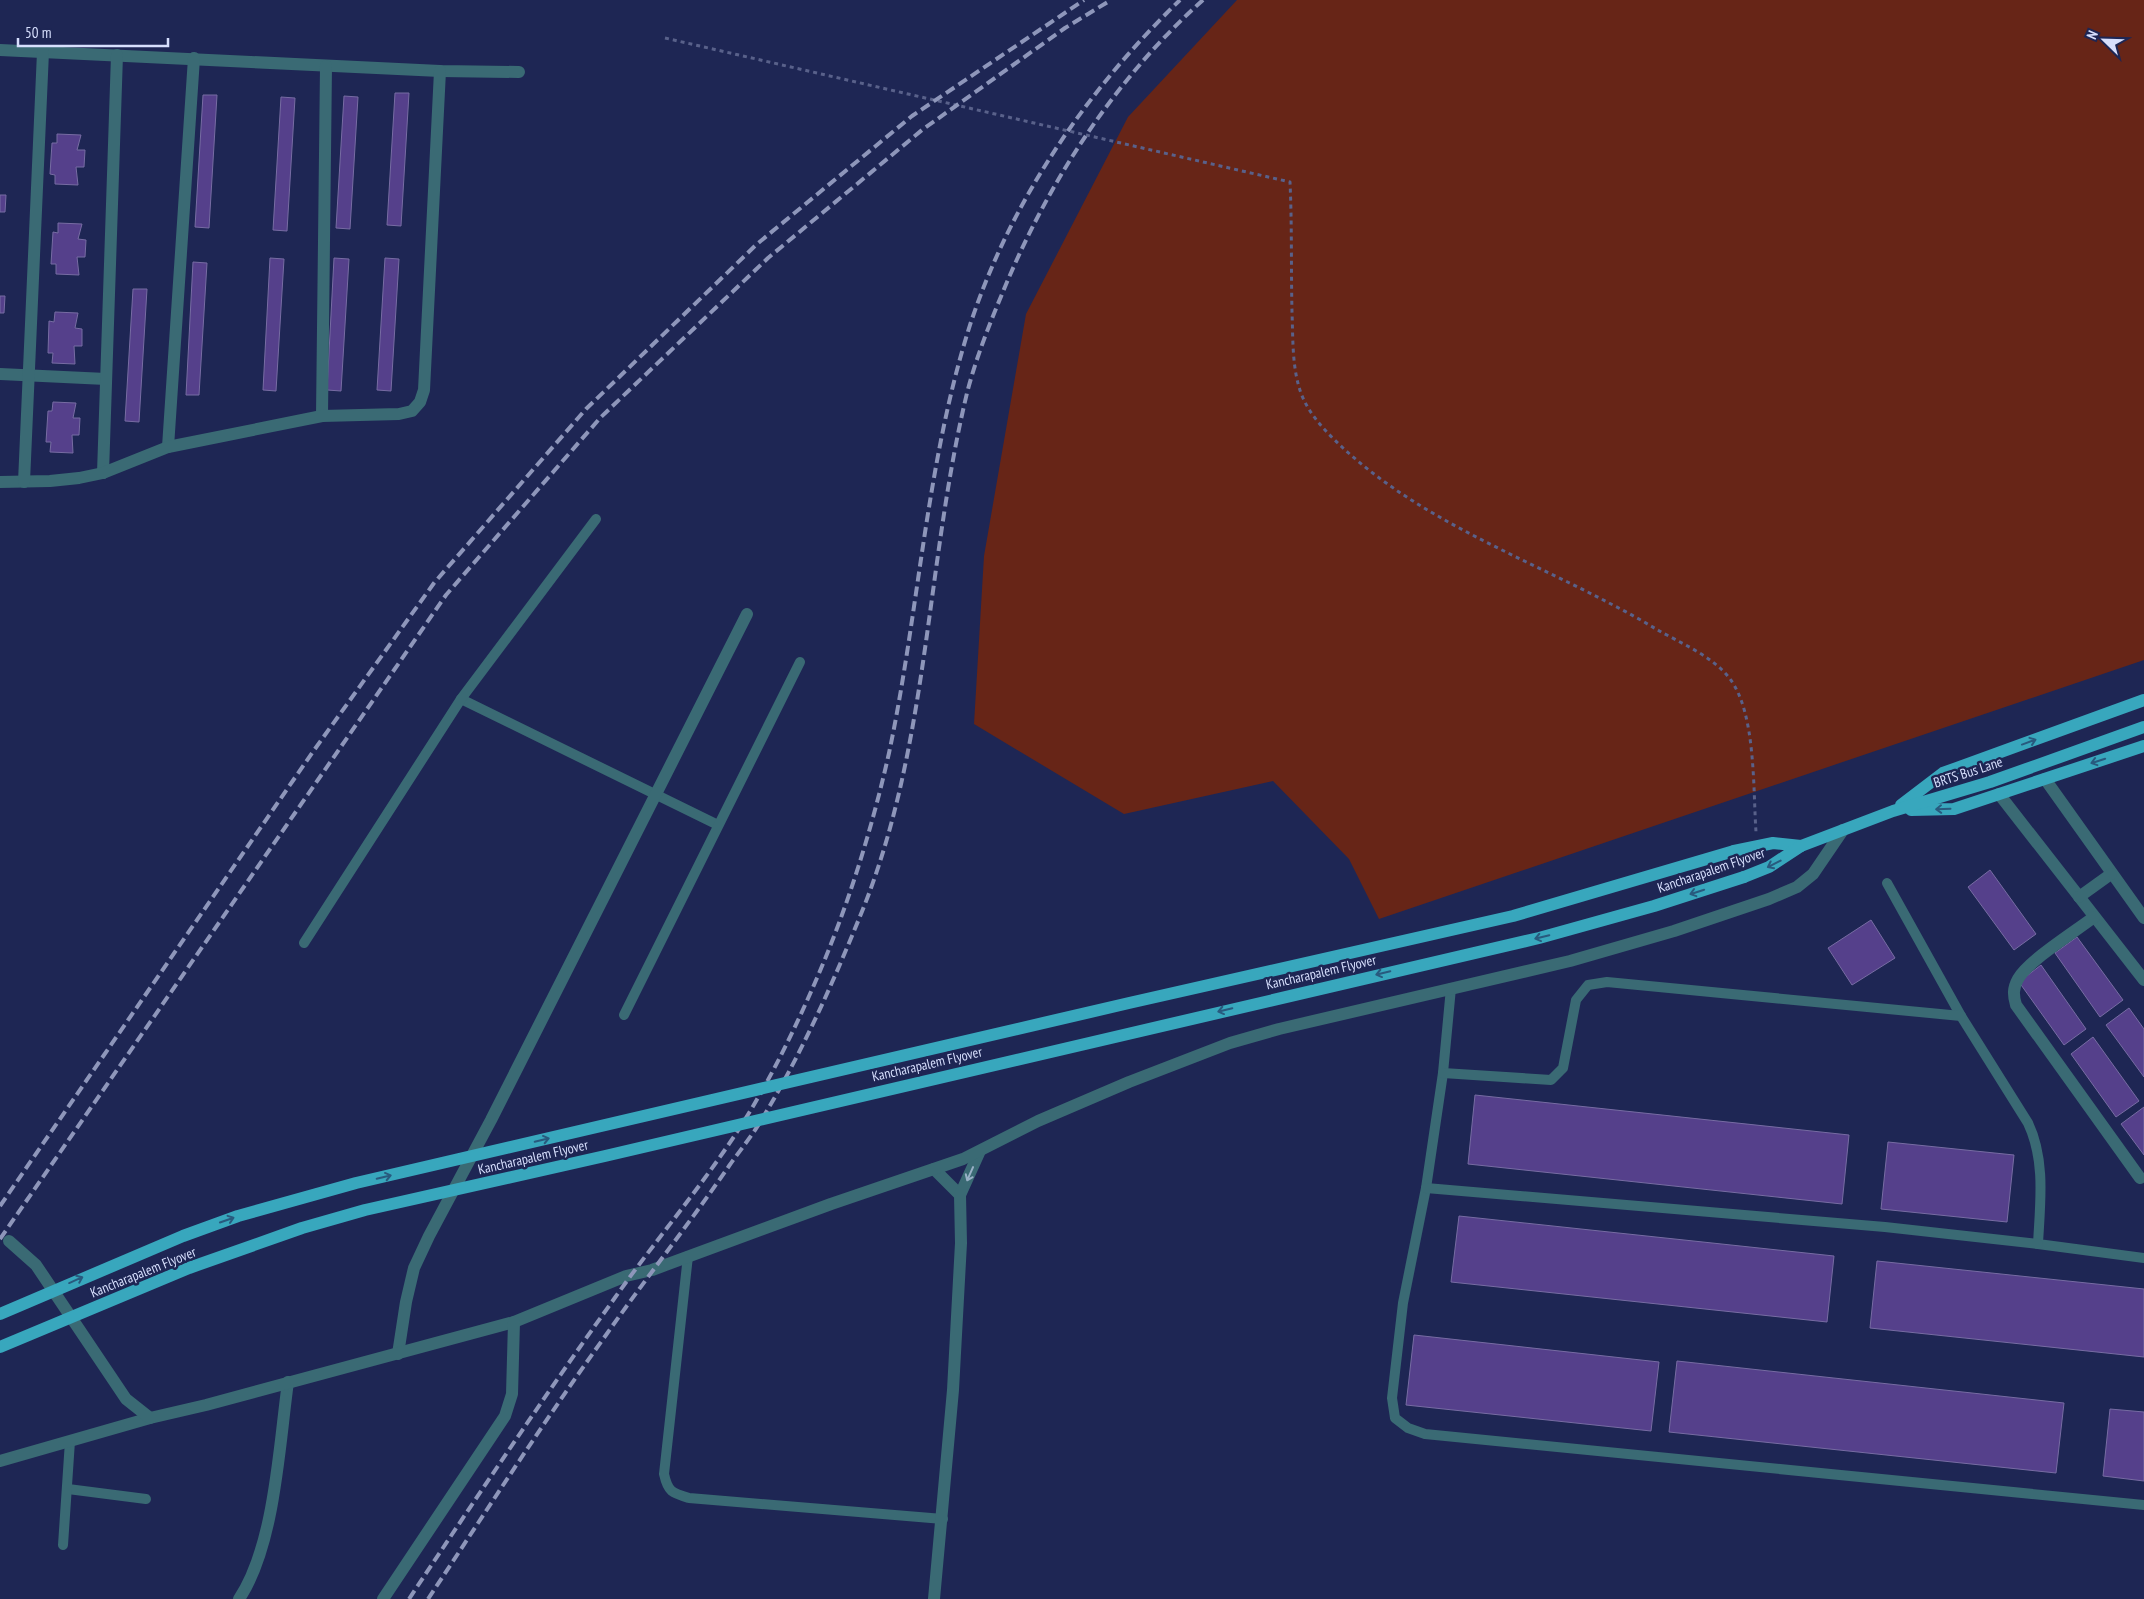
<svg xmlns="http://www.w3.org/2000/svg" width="2144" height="1599" viewBox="0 0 2144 1599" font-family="'PT Sans Narrow',sans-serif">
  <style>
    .green { fill: #672517 }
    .building { fill: #55408b; stroke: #776ca3 }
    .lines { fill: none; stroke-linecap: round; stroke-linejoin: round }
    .path { stroke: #59618a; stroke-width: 3; stroke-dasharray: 4 4; stroke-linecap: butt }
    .service { stroke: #3a6a74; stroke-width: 10 }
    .minor { stroke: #3a6a74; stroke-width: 12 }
    .tertiary { stroke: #3a6a74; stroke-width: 12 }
    .primary { stroke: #38a7bd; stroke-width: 12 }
    .rail { stroke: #8e96ba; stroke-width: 4; stroke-dasharray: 10 5; stroke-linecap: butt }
    .primary-bridge { stroke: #38a7bd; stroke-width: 12 }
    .oneway { stroke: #285a7e }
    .oneway2 { stroke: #98b0c6 }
    .labels { text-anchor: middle; stroke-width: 5; stroke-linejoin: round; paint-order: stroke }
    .street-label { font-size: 14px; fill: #d7dffd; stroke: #1e2654 }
  </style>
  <rect width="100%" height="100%" fill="#1e2654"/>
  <path class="green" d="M1237 0H2144V660L1379 919 1349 859 1273 781 1124 814 974 724 984 556 1026 314 1128 117Z"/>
  <g class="building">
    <path d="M395 93H409L401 226 387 225Z"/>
    <path d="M203 95H217L209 228 195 227Z"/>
    <path d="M344 96 358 97 350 229 336 228Z"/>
    <path d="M281 97 295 98 287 231 273 230Z"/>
    <path d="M57 134 81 135 77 150H85L84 167H76L78 185 55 184V175L50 174 52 143H57Z"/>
    <path d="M0 195H6L5 212H0Z"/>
    <path d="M58 223 82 224 78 239 86 240 85 257H77L79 275 56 274V264H51L53 232 58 233Z"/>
    <path d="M270 258 284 259 276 391 263 390Z"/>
    <path d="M334 258 349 259 341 391 327 390Z"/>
    <path d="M385 258 399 259 391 391 377 390Z"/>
    <path d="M193 262 207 263 199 395H186Z"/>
    <path d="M133 289H147L139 422 125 421Z"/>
    <path d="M0 296H5L4 313H0Z"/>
    <path d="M55 312 78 313 75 328 82 329V346H74L75 364 52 363 53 353H48L49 321 54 322Z"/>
    <path d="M53 402 76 403 73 418H80L79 435H72L73 453 50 452 51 442H46L48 411H52Z"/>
    <path d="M1990 870 2036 934 2014 950 1968 887Z"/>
    <path d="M1871 920 1895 958 1852 985 1828 948Z"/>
    <path d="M2077 937 2123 1000 2100 1017 2055 953Z"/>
    <path d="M2041 965 2086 1029 2064 1045 2019 982Z"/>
    <path d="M2129 1008 2144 1029V1077L2106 1025Z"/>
    <path d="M2093 1037 2139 1101 2116 1117 2071 1054Z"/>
    <path d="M1475 1095 1849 1135 1842 1204 1468 1164Z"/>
    <path d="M2144 1107V1155L2121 1124Z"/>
    <path d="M1888 1142 2014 1155 2007 1222 1881 1209Z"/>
    <path d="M1459 1216 1834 1256 1827 1322 1451 1282Z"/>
    <path d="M1877 1261 2144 1289V1357L1870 1328Z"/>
    <path d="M1414 1335 1659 1362 1651 1431 1406 1405Z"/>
    <path d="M1677 1361 2064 1403 2056 1473 1669 1432Z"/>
    <path d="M2110 1409 2144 1412V1481L2103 1476Z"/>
  </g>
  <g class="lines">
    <path class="path" d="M665 38 1290 182C1292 225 1291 269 1292 312 1293 337 1292 363 1299 387 1306 412 1325 431 1343 448 1420 519 1518 555 1609 603 1625 611 1641 620 1656 629 1680 643 1713 656 1730 679 1756 713 1753 789 1756 832"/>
    <g class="service">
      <path d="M461 699 718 825"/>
      <path d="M1887 883 1961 1016 2028 1123C2046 1161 2040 1204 2038 1244L2144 1258"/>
      <path d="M304 943 461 699 596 519"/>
      <path d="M1451 988 1443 1073 1426 1188 1403 1303 1392 1398 1395 1418 1408 1428 1425 1434 2144 1505"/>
      <path d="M624 1015 800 662"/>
      <path d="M1443 1073 1551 1080 1563 1068 1576 1000 1588 985 1607 982 1961 1016"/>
      <path d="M1426 1188 1885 1227 2038 1244"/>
      <path d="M688 1256 664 1474C668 1492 672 1493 689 1498L943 1519"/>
      <path d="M68 1489 146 1499"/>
      <path d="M63 1545 70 1441"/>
    </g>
    <g class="minor">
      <path d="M0 50 440 71 519 72"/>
      <path d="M0 374 106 379"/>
      <path d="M322 416 326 66"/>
      <path d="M168 447 194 58"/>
      <path d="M103 473 117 55"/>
      <path d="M0 482 50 481 79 478 103 473 168 447 322 416 399 414 412 411 420 402 424 390 440 71"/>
      <path d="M24 482 43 52"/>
      <path d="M2045 779 2144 918"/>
      <path d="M1999 794 2144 980"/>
      <path d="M2079 897 2111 874"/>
      <path d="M2094 917C2076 931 2029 960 2018 979 2013 988 2013 995 2016 1005L2140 1178"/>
      <path d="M934 1169 960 1195"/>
      <path d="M398 1354 406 1302 414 1268 429 1236 491 1120 747 614"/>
      <path d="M0 1461 150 1418"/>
      <path d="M239 1599C275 1545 279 1446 288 1382"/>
      <path d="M934 1599 953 1390 961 1243 960 1195 979 1153"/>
    </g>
    <g class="tertiary">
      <path d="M9 1241 36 1265 126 1399 150 1418 206 1405 514 1322 626 1276 652 1270 831 1204 963 1159 1038 1121 1129 1082 1230 1043 1279 1029 1570 961 1674 931 1769 899 1797 887 1813 874 1843 830"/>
      <path d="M383 1599 505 1416 512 1394 514 1322"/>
    </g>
    <g class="primary">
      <path d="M1901 805 1943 773 2144 700"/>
      <path d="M1911 810 1954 809 2144 746"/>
      <path d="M1734 851 1773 843 1801 846"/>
      <path d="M1744 877 1769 867 1801 846 1893 811 1990 782 2144 727"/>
    </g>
    <g class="rail">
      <path d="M0 1206 312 753 434 583 586 409 757 244 912 116 1084 0"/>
      <path d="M0 1239 446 595 601 417 768 258 922 130 1065 28 1111 0"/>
      <path d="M409 1599C476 1498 543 1398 614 1299 659 1235 712 1175 752 1108 777 1066 798 1022 817 978 848 906 872 829 889 753 919 611 926 463 970 325 1011 200 1087 90 1180 0"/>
      <path d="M428 1599C487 1510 544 1421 606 1335 646 1278 689 1224 729 1166 741 1149 755 1132 765 1114 804 1049 835 978 863 909 929 744 926 563 967 393 977 354 992 318 1007 282 1052 176 1117 77 1203 0"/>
    </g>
    <g class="primary-bridge">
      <path d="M0 1314 183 1236 238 1216 356 1183 1129 1003 1513 916 1734 851"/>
      <path d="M0 1347 189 1268 302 1228 365 1210 605 1156 1539 938 1654 906 1744 877"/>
    </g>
  </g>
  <defs><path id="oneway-shaft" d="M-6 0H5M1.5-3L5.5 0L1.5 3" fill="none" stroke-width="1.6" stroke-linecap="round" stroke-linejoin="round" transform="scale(1.25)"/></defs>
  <g class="oneway">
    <use href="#oneway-shaft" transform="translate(2029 742) rotate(-20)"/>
    <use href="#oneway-shaft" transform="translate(2098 761) rotate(162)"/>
    <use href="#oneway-shaft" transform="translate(1943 809) rotate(178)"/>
    <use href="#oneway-shaft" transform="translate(1774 864) rotate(153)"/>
    <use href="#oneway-shaft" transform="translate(1697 892) rotate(162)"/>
    <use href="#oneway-shaft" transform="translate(1542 937) rotate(167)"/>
    <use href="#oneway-shaft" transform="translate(1383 973) rotate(167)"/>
    <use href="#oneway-shaft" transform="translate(1225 1010) rotate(167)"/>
    <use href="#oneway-shaft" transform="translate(542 1140) rotate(-13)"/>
    <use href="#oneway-shaft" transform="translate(384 1177) rotate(-13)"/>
    <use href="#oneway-shaft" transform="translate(227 1220) rotate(-19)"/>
    <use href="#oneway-shaft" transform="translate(76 1280) rotate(-24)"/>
  </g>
  <use class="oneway2" href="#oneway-shaft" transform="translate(970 1174) rotate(114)"/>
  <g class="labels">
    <g class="street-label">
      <text transform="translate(1968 772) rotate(-18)" y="5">BRTS Bus Lane</text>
      <text transform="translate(1711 870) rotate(-19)" y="5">Kancharapalem Flyover</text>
      <text transform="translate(1321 972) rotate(-13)" y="5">Kancharapalem Flyover</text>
      <text transform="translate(927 1064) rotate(-13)" y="5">Kancharapalem Flyover</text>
      <text transform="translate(533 1157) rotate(-13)" y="5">Kancharapalem Flyover</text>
      <text transform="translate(143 1272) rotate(-22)" y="5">Kancharapalem Flyover</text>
    </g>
  </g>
  <g transform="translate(2104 40) rotate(293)" stroke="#1e2654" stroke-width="4" paint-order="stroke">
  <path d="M0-4L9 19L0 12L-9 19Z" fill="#d7dffd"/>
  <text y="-8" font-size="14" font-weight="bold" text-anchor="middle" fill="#d7dffd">N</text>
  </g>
  <path d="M18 38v8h150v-8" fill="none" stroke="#d7dffd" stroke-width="2.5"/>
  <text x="25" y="38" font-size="15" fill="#d7dffd" stroke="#1e2654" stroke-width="4" paint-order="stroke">50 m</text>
</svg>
